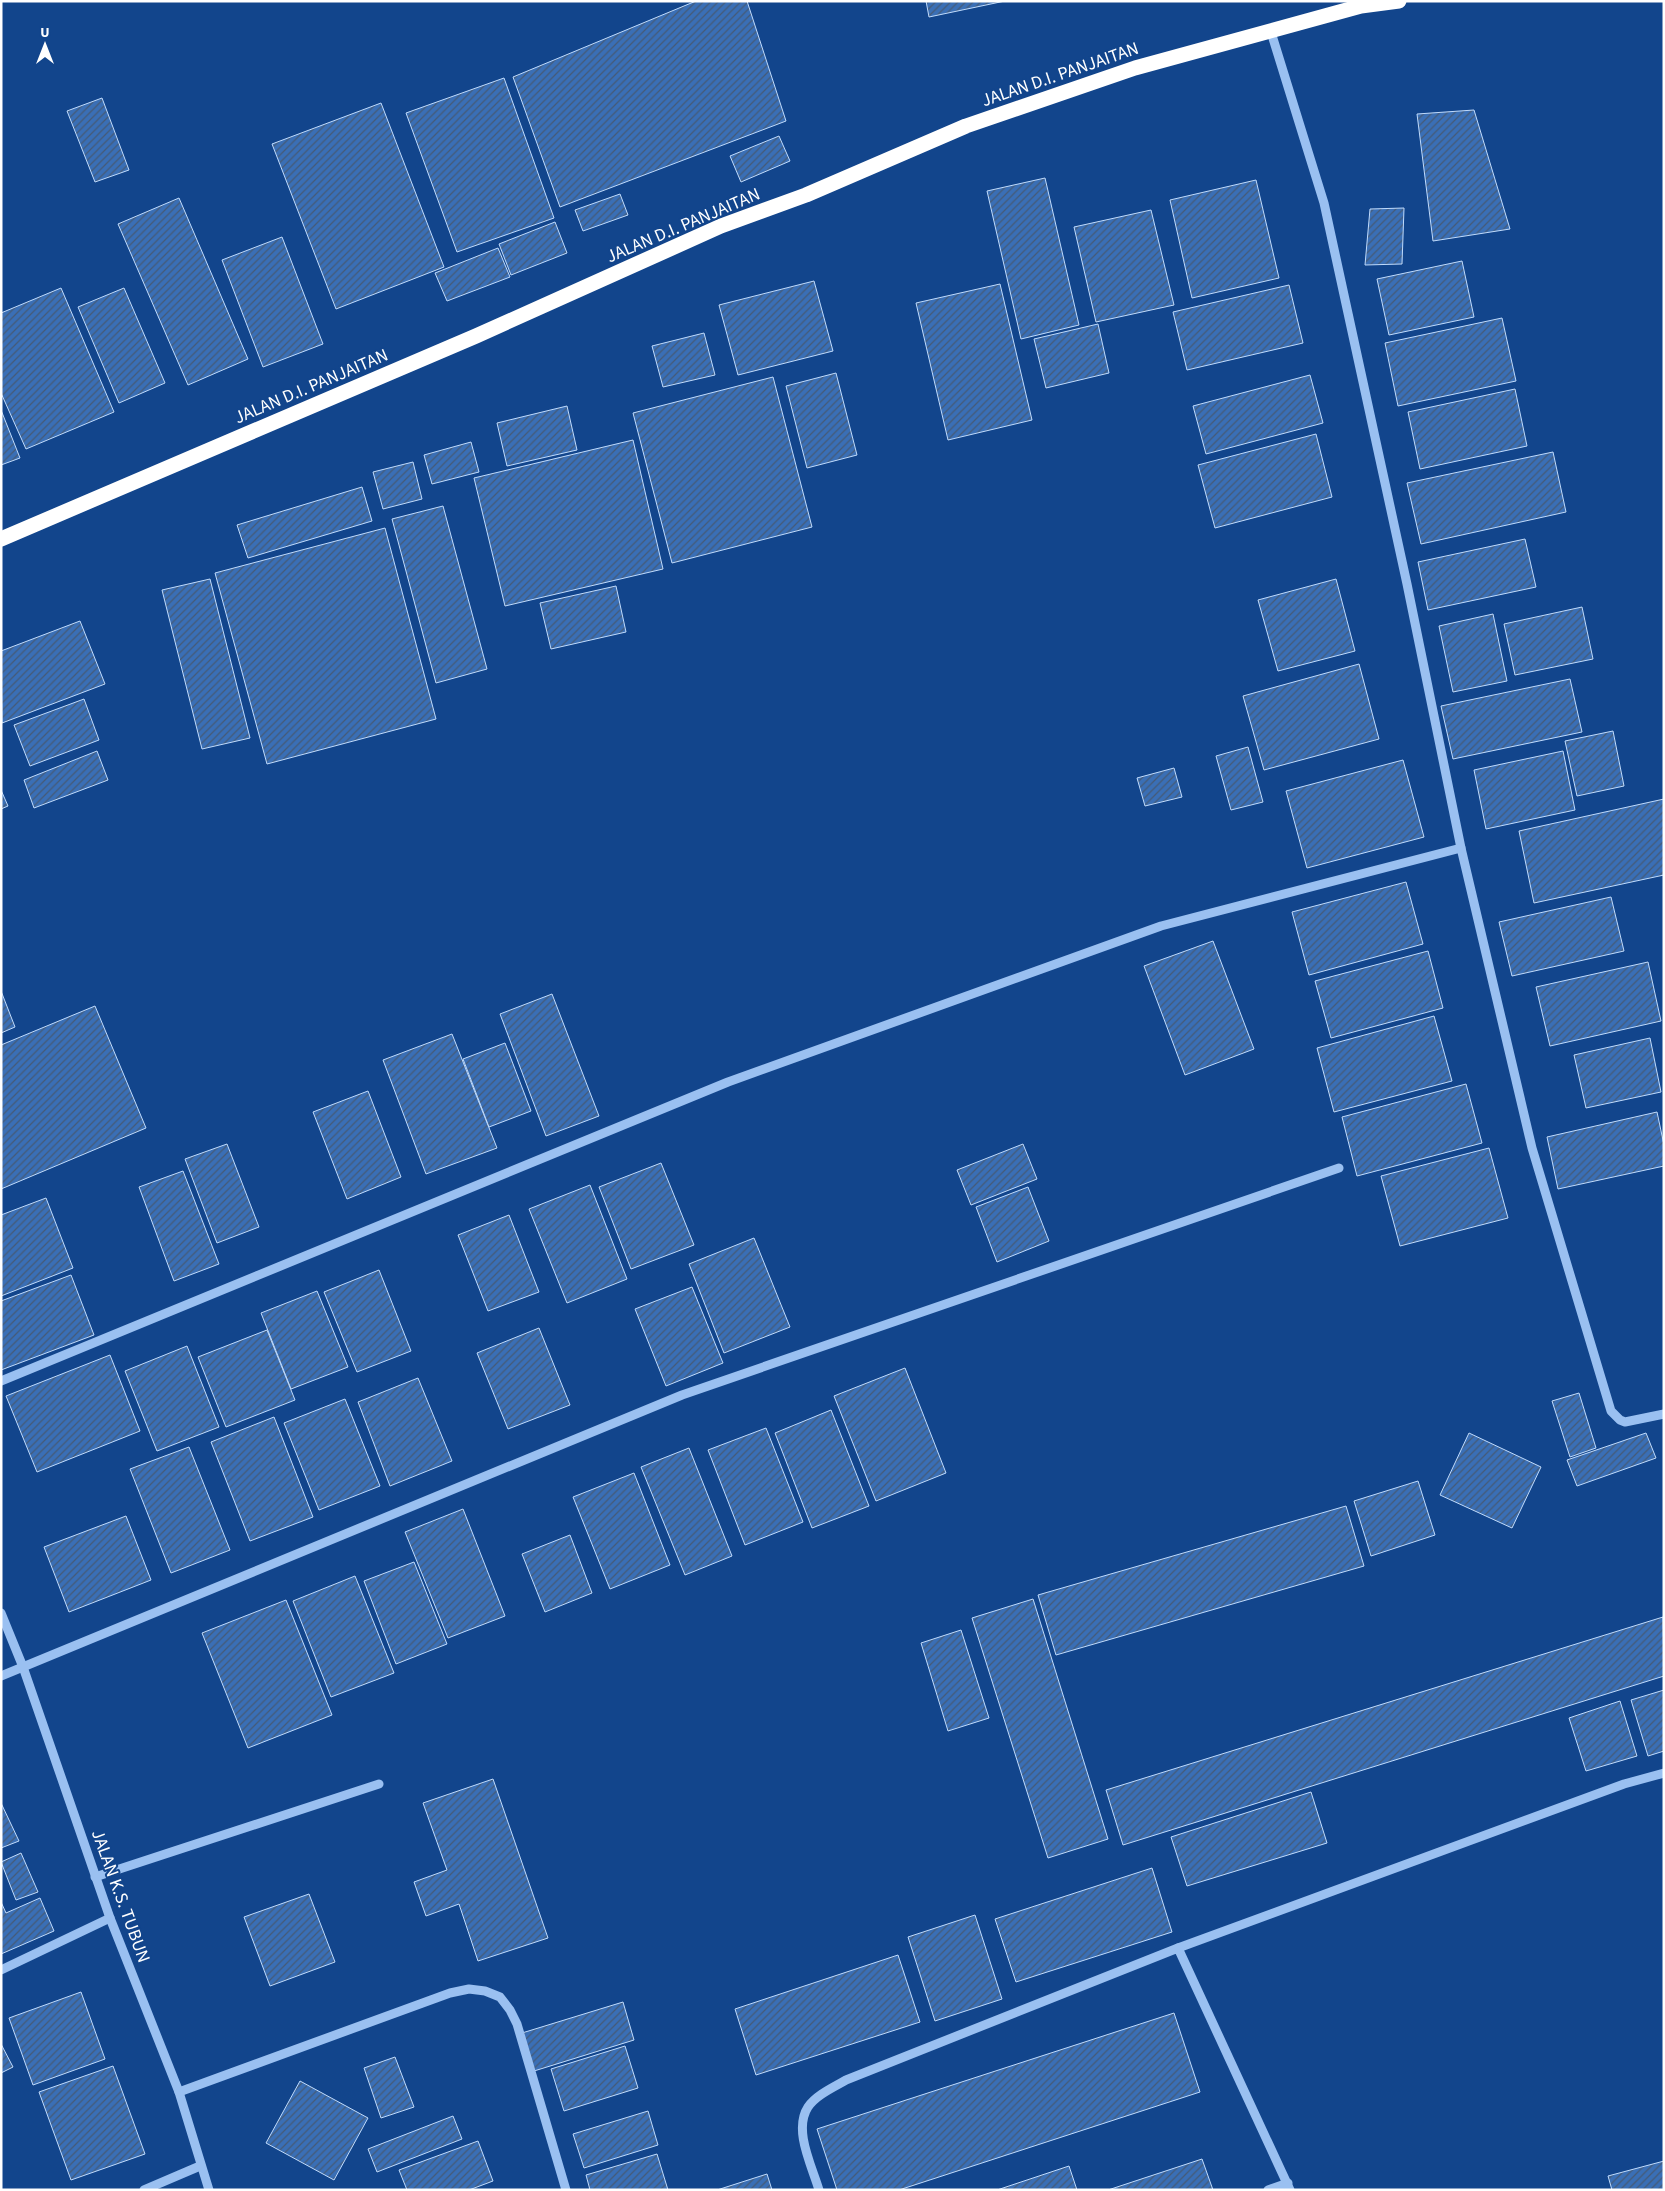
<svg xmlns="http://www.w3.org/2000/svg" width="1665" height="2191" viewBox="0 0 1665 2191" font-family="'Source Sans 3',sans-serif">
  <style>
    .building { fill: url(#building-hatch); stroke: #c0dbfc }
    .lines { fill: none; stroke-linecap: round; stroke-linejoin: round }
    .minor { stroke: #9ac0f1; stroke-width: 9 }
    .highway { stroke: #fff; stroke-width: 15 }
    .labels { text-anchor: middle; stroke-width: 4; stroke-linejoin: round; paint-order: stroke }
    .street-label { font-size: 18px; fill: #fff; stroke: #12458c }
  </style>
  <defs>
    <pattern id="building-hatch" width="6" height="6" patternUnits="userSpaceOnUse" patternTransform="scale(1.25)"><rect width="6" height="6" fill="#3a6fb6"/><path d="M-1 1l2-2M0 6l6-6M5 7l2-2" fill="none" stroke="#455a76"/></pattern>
  </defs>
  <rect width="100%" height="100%" fill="#12458c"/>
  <g class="building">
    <path d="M696 1H747L786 121 560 207 513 77Z"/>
    <path d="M926 1H1005L929 17Z"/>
    <path d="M504 78 554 218 457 252 406 113Z"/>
    <path d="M102 98 129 170 95 182 67 111Z"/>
    <path d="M381 103 444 267 336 309 272 144Z"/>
    <path d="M1474 110 1510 229 1433 241 1417 114Z"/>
    <path d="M779 136 790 161 741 182 730 156Z"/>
    <path d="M1045 178 1079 325 1021 339 987 191Z"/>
    <path d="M1256 180 1279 278 1192 298 1170 200Z"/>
    <path d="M620 194 628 215 583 231 575 210Z"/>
    <path d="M179 198 248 359 188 385 118 224Z"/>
    <path d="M1404 208 1402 264 1365 265 1370 209Z"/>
    <path d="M1151 210 1174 305 1096 322 1074 227Z"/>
    <path d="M555 222 567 253 511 275 499 244Z"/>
    <path d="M282 237 323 344 263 367 222 260Z"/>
    <path d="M498 248 510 277 447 301 435 273Z"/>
    <path d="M1462 261 1474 317 1389 335 1377 279Z"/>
    <path d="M814 281 833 351 738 375 719 305Z"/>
    <path d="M1000 284 1032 420 948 440 916 303Z"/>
    <path d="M1289 285 1303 343 1187 370 1173 312Z"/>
    <path d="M61 288 114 412 26 449 1 393V313Z"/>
    <path d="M124 288 165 383 119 403 78 307Z"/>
    <path d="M1502 318 1516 381 1398 406 1385 343Z"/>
    <path d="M1098 324 1109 373 1046 388 1034 339Z"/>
    <path d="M704 333 715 375 663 387 652 346Z"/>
    <path d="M836 373 857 455 807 468 786 386Z"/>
    <path d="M1310 375 1323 423 1206 454 1193 406Z"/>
    <path d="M773 377 812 527 672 563 633 413Z"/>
    <path d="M1515 389 1527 446 1420 469 1408 412Z"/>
    <path d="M567 406 577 450 507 466 497 423Z"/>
    <path d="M1 410 20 458 1 465Z"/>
    <path d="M1316 434 1332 497 1215 528 1198 465Z"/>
    <path d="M633 440 663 569 505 606 474 478Z"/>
    <path d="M471 442 479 472 432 484 424 455Z"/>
    <path d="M1553 452 1566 512 1421 544 1407 483Z"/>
    <path d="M413 462 422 499 383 509 373 472Z"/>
    <path d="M362 487 372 521 248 558 237 525Z"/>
    <path d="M443 506 487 669 436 683 392 519Z"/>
    <path d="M385 528 436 719 267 764 215 573Z"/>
    <path d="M1525 539 1536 587 1428 610 1418 562Z"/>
    <path d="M210 579 250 738 202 749 162 590Z"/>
    <path d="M1336 579 1355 651 1278 671 1258 600Z"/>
    <path d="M616 586 626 632 551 649 540 603Z"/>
    <path d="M1582 607 1593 659 1515 675 1504 624Z"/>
    <path d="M1493 614 1507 681 1453 692 1439 626Z"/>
    <path d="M80 621 105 684 2 723 1 651Z"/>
    <path d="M1359 664 1379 739 1264 770 1243 696Z"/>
    <path d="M1570 679 1582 732 1453 759 1441 706Z"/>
    <path d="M84 699 99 740 30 766 14 725Z"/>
    <path d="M1613 731 1624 786 1577 796 1565 741Z"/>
    <path d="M1248 747 1263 802 1231 810 1216 756Z"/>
    <path d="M97 751 108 780 34 808 24 780Z"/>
    <path d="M1563 751 1575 810 1486 829 1474 770Z"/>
    <path d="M1403 760 1424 837 1307 868 1286 791Z"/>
    <path d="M1174 768 1182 797 1145 806 1137 778Z"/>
    <path d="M1 790 8 806 1 809Z"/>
    <path d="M1664 799V875L1534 903 1519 831Z"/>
    <path d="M1406 882 1423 944 1309 975 1292 912Z"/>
    <path d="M1611 897 1624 951 1512 976 1499 922Z"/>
    <path d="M1213 941 1254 1049 1185 1075 1144 966Z"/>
    <path d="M1428 951 1443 1008 1331 1038 1315 981Z"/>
    <path d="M1648 962 1661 1021 1550 1046 1536 987Z"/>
    <path d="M1 991 15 1027 1 1033Z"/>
    <path d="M552 994 599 1116 546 1136 500 1014Z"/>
    <path d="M95 1006 146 1128 1 1189V1045Z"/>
    <path d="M1434 1016 1452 1081 1334 1112 1317 1048Z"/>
    <path d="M452 1034 497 1148 426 1174 383 1060Z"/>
    <path d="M1650 1038 1661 1092 1586 1108 1574 1055Z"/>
    <path d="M505 1043 531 1111 489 1127 463 1059Z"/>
    <path d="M1466 1084 1482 1143 1357 1176 1342 1117Z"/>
    <path d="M368 1091 401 1177 347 1199 313 1112Z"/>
    <path d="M1657 1112 1664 1145V1166L1558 1189 1547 1137Z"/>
    <path d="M227 1144 259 1227 217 1243 185 1159Z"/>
    <path d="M1023 1144 1037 1179 971 1205 957 1170Z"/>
    <path d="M1489 1148 1508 1218 1400 1246 1381 1176Z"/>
    <path d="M661 1163 694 1245 631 1269 599 1187Z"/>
    <path d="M183 1171 219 1264 174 1281 139 1187Z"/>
    <path d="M590 1185 627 1279 567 1303 529 1209Z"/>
    <path d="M1028 1187 1049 1241 997 1262 976 1207Z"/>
    <path d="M46 1198 73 1268 1 1296V1215Z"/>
    <path d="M509 1215 539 1292 488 1311 458 1235Z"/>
    <path d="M754 1238 790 1327 724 1353 689 1264Z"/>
    <path d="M379 1270 411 1351 357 1372 324 1292Z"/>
    <path d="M71 1275 94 1335 1 1370V1301Z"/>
    <path d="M692 1287 723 1363 666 1386 635 1309Z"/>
    <path d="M317 1291 348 1367 291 1389 261 1313Z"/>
    <path d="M539 1328 570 1405 508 1429 477 1353Z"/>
    <path d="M267 1330 295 1400 226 1427 198 1357Z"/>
    <path d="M187 1346 219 1427 157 1451 125 1371Z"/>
    <path d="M110 1355 140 1431 37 1472 6 1396Z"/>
    <path d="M905 1368 946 1473 876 1501 834 1396Z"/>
    <path d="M418 1378 452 1461 390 1486 358 1402Z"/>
    <path d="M1579 1393 1596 1448 1570 1457 1552 1401Z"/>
    <path d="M345 1399 380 1486 319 1510 284 1423Z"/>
    <path d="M831 1410 869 1506 812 1528 775 1433Z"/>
    <path d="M274 1417 313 1517 250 1541 211 1442Z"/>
    <path d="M766 1428 803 1522 745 1545 708 1450Z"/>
    <path d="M1469 1433 1541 1467 1512 1528 1440 1495Z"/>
    <path d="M1646 1433 1656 1458 1577 1486 1567 1460Z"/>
    <path d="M189 1447 230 1550 171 1573 130 1469Z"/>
    <path d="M689 1448 732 1556 685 1575 641 1467Z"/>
    <path d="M634 1473 670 1565 610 1589 573 1497Z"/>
    <path d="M1418 1481 1435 1535 1371 1556 1354 1501Z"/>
    <path d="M1346 1506 1364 1566 1056 1655 1038 1595Z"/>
    <path d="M463 1509 505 1616 448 1638 405 1532Z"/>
    <path d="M126 1516 151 1580 69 1612 44 1547Z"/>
    <path d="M570 1535 592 1593 545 1612 522 1554Z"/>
    <path d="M414 1562 447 1644 396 1664 364 1581Z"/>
    <path d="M355 1576 394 1673 331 1697 293 1601Z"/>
    <path d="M1033 1599 1108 1839 1048 1858 972 1618Z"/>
    <path d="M286 1600 332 1715 248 1748 202 1633Z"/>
    <path d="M1663 1617 1664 1676 1123 1845 1106 1790Z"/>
    <path d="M961 1630 989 1718 948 1731 921 1643Z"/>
    <path d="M1664 1690V1751L1648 1756 1631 1700Z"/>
    <path d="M1620 1701 1637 1756 1586 1771 1569 1718Z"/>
    <path d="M493 1779 548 1938 478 1961 459 1904 426 1916 414 1882 447 1870 423 1803Z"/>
    <path d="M1311 1792 1327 1843 1187 1886 1171 1837Z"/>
    <path d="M1 1803 19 1841 1 1848Z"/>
    <path d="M21 1853 38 1892 16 1900 1 1862Z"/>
    <path d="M1152 1868 1172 1932 1016 1982 995 1919Z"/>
    <path d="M309 1894 335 1962 270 1986 244 1917Z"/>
    <path d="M40 1898 54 1931 1 1954V1902L6 1913Z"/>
    <path d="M975 1915 1002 1999 935 2021 908 1937Z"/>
    <path d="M898 1955 920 2022 756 2075 735 2009Z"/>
    <path d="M81 1992 105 2059 33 2085 9 2018Z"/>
    <path d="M623 2002 634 2040 534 2071 522 2033Z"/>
    <path d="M1174 2013 1200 2092 899 2190H837L817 2129Z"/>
    <path d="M1 2044 13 2067 1 2073Z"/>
    <path d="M625 2046 638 2088 564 2111 551 2069Z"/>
    <path d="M395 2057 414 2107 381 2118 364 2068Z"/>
    <path d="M113 2066 145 2154 71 2180 39 2092Z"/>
    <path d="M300 2081 368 2118 334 2180 266 2143Z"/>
    <path d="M648 2111 658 2145 584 2168 573 2134Z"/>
    <path d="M453 2116 462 2139 377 2172 368 2149Z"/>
    <path d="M478 2141 493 2181 469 2190H407L399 2170Z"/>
    <path d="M657 2154 668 2190H590L586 2175Z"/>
    <path d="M1202 2159 1213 2190H1108Z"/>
    <path d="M1664 2161V2190H1612L1608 2176Z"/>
    <path d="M1069 2166 1077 2190H997Z"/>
    <path d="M767 2174 772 2190H717Z"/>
  </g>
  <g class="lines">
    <g class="minor">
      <path d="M1271 32 1324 203 1407 584 1461 848 1532 1148 1611 1411 1620 1420 1625 1422 1664 1414"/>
      <path d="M1 1381 728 1082 1161 926 1461 848"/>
      <path d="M1 1613 23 1667 110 1918 179 2092 209 2190"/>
      <path d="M1 1676 682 1395 1339 1168"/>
      <path d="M95 1877 379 1784"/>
      <path d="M1178 1948 1624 1784 1664 1773"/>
      <path d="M1 1970 110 1918"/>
      <path d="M179 2092 450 1993 469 1989 485 1991 500 1997 510 2010 517 2024 566 2190"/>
      <path d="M144 2190 200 2166"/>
      <path d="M819 2190C812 2166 793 2130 808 2107 816 2095 834 2087 846 2080L1178 1948 1290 2190"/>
      <path d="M1268 2190 1288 2183"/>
    </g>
    <path class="highway" d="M1 539 476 336 721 226 806 195 966 126 1135 68 1361 6 1399 1"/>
  </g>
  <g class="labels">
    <g class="street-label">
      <text transform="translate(1060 74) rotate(-19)" y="6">JALAN D.I. PANJAITAN</text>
      <text transform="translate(683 225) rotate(-23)" y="6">JALAN D.I. PANJAITAN</text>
      <text transform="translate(311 386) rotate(-23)" y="6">JALAN D.I. PANJAITAN</text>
      <text transform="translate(121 1896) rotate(70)" y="6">JALAN K.S. TUBUN</text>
    </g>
  </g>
  <rect width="1665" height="2191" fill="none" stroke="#ffffff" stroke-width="5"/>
  <g transform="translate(45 45)" stroke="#12458c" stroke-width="4" paint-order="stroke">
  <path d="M0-4L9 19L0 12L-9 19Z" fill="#ffffff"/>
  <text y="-8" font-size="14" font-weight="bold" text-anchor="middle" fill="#ffffff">U</text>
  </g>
</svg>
